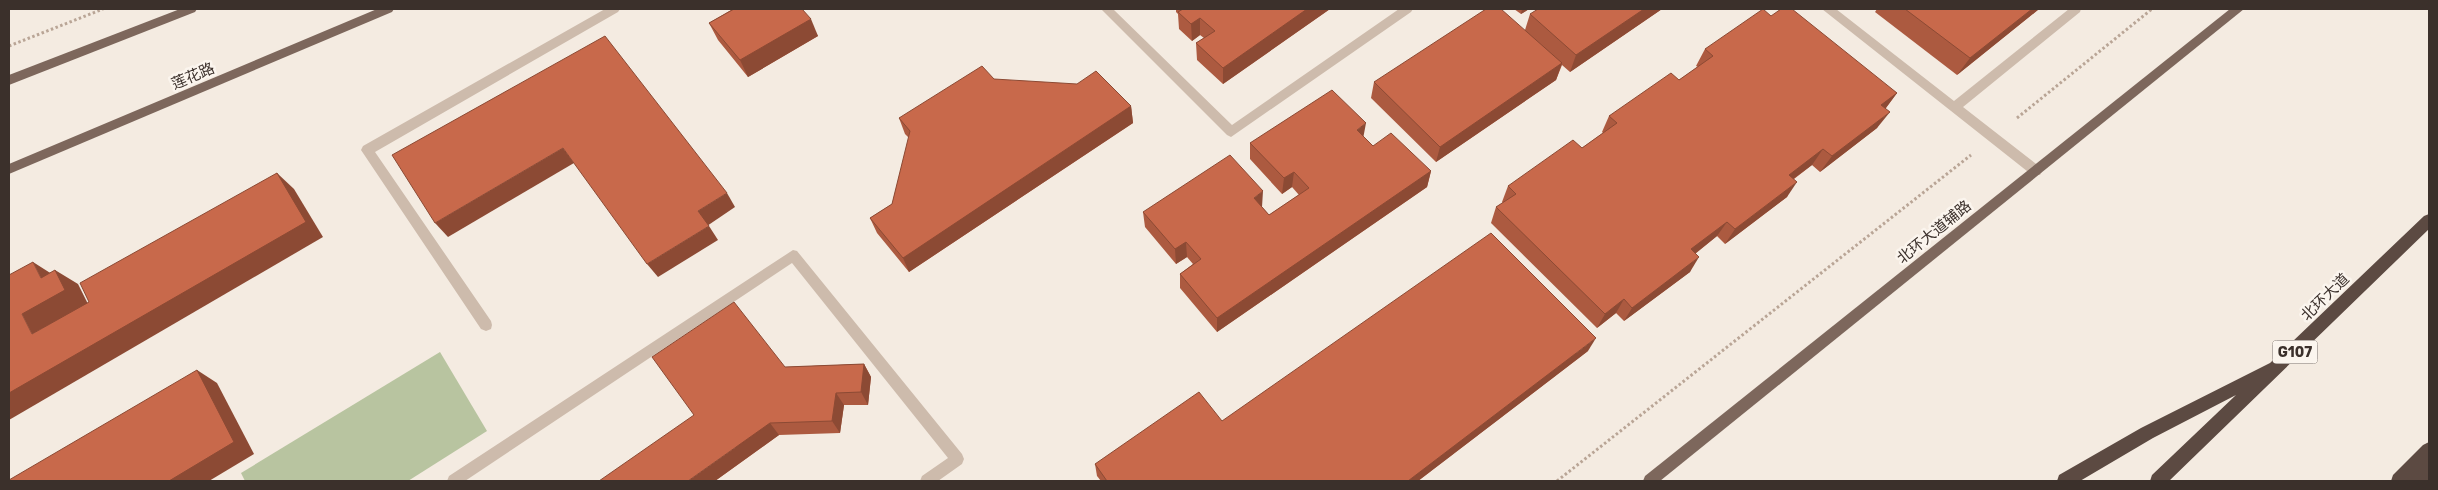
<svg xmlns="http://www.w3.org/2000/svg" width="2438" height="490" viewBox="0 0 2438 490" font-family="Rubik,'Noto Sans SC',sans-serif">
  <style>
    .green { fill: #b8c4a0 }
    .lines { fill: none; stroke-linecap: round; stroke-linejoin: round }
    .path { stroke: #b9a596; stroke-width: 3; stroke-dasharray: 2.5 2.5; stroke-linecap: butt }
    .minor { fill: #cdbbac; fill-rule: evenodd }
    .major { fill: #7d675c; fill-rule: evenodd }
    .highway { fill: #5c4a42; fill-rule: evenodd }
    .wall { fill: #ac5a40 }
    .shaded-wall { fill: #8c4a34 }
    .building { fill: #c8694b; stroke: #8c4a34 }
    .labels { text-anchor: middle; stroke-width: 5; stroke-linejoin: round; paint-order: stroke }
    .shield { fill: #fbf5ee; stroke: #756b66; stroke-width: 1 }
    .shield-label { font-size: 14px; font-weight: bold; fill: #3b302b }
    .street-label { font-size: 15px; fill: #3b302b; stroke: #fbf5ee }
  </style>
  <rect width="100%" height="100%" fill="#f4ebe1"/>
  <path class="green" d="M440 352 487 431 408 481H245L241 473Z"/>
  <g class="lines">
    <g class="path">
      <path d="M9 46 103 9"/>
      <path d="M2017 118 2152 9"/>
      <path d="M1557 481 1971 155"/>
    </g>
    <g class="minor">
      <path d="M605 9H620L618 12 375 152 491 321 492 325 491 329 486 331 481 329 361 150 363 146Z"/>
      <path d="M1101 9H1113L1232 125 1399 9H1413L1411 12 1231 137 1227 135Z"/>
      <path d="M1822 9H1836L1954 101 2069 9H2081L2080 12 1963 107 2040 167 2042 171 2040 175H2032Z"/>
      <path d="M793 250 797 251 962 454 964 459 962 464 938 481H920L922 476 948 458 792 263 465 481H447L449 476Z"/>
    </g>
    <g class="major">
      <path d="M180 9H197L195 12 9 85V75Z"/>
      <path d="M377 9H394L392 12 9 174V164Z"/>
      <path d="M2230 9H2244L1660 481H1643L1645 476Z"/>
    </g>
    <g class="highway">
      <path d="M2429 214V229L2169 481H2150L2152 475 2236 395 2153 438 2080 481H2057L2059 475 2141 428 2270 363 2424 216Z"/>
      <path d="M2429 442 2428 481H2391L2393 475 2423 445Z"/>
    </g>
  </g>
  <g class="wall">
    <path d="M730 9H802L818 36 748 77 718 40 709 23 731 10Z"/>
    <path d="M1176 9H1330L1223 84 1197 60 1196 43 1204 38 1200 35 1192 41 1179 29 1178 14 1176 12Z"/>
    <path d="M1514 9H1529L1521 14Z"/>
    <path d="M1662 9 1570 72 1562 65 1556 80 1436 162 1371 98 1374 82 1525 30 1530 14Z"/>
    <path d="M1877 9H2039L1957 75 1875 12Z"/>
    <path d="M1771 16 1897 93 1886 108 1877 128 1820 172 1812 165 1794 179 1787 197 1725 244 1717 236 1695 254 1690 272 1624 321 1616 313 1597 328 1491 223 1496 207 1503 203 1502 202 1508 186 1582 148 1603 133 1602 132 1609 116 1679 80 1698 67 1696 66 1705 49Z"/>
    <path d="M994 79 1131 106 1133 123 909 272 877 233 870 218 892 204 909 138 905 134 899 118Z"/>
    <path d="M1364 137 1373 146 1431 171 1427 187 1217 332 1180 288V274L1193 264 1187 257 1176 264 1145 227 1143 212 1262 207 1269 215 1299 195 1292 187 1282 194 1250 159V143Z"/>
    <path d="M1588 351 1418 481H1101L1097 476 1095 464 1222 421Z"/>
    <path d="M864 364 871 377 868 405H844L840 433 779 435 715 481 785 367Z"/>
  </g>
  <g class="shaded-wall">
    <path d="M1307 9H1330L1223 84V68Z"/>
    <path d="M1522 9H1529L1521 14Z"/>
    <path d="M1644 9H1662L1570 72 1576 55Z"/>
    <path d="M2032 9H2039L1957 75 1970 58Z"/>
    <path d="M1200 18V35L1192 41 1191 24Z"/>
    <path d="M811 19 818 36 748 77 740 60Z"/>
    <path d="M1562 63 1556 80 1436 162 1440 147Z"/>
    <path d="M1897 93 1885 109 1881 105Z"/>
    <path d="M1131 106 1133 123 909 272 903 258Z"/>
    <path d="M1890 112 1877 128 1820 172 1832 156Z"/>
    <path d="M1366 123 1363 139 1357 130Z"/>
    <path d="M563 148 574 163 448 237 435 223Z"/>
    <path d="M1823 149 1812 165 1778 190 1789 175Z"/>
    <path d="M1431 171 1427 187 1217 332V318Z"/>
    <path d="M1294 172 1292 187 1282 194 1284 178Z"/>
    <path d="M277 173 294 189 323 237 9 420V393Z"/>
    <path d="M1797 182 1787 197 1725 244 1735 229Z"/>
    <path d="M1263 191 1262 207 1253 213 1254 198Z"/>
    <path d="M727 193 735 207 707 226 698 211Z"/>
    <path d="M1727 222 1717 236 1682 264 1691 249Z"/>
    <path d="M709 226 718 240 658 277 647 264Z"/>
    <path d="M1186 242 1187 257 1176 264 1175 249Z"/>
    <path d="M1699 257 1690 272 1624 321 1632 308Z"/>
    <path d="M33 262 55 276V270L78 284 88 304 32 334 22 314 41 278Z"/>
    <path d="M1624 299 1616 313 1597 328 1605 314Z"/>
    <path d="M1596 338 1588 351 1418 481H1408Z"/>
    <path d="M864 364 871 377 868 405 861 392Z"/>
    <path d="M197 370 217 383 254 454 209 481H169Z"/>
    <path d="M836 393 844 405 840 433 832 421Z"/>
    <path d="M770 423 779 435 715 481H688Z"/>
  </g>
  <g class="building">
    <path d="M734 9H802L811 19 740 60 709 23Z"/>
    <path d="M1183 9H1307L1223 68 1196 43 1215 31 1200 18 1191 24 1178 12Z"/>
    <path d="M1486 9H1501L1562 63 1440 147 1374 82Z"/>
    <path d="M1538 9H1644L1576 55 1530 14Z"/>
    <path d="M1763 9 1771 16 1781 9H1792L1897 93 1881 105 1890 112 1832 156 1823 149 1789 175 1797 182 1735 229 1727 222 1691 249 1699 257 1632 308 1624 299 1605 314 1496 207 1516 194 1508 186 1573 140 1582 148 1617 123 1609 116 1671 73 1679 80 1713 56 1705 49Z"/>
    <path d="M1905 9H2032L1970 58Z"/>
    <path d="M605 36 727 193 698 211 709 226 647 264 563 148 435 223 392 155Z"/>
    <path d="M982 66 994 79 1077 84 1096 71 1131 106 903 258 870 218 892 204 910 131 899 118Z"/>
    <path d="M1332 90 1366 123 1357 130 1373 146 1391 133 1431 171 1217 318 1180 274 1201 259 1186 242 1175 249 1143 212 1230 155 1263 191 1254 198 1269 215 1309 188 1294 172 1284 178 1250 143Z"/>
    <path d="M277 173 306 222 9 393V275L33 262 41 278 55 270 65 290 22 314 32 334 89 302 80 283Z"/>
    <path d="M1491 233 1596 338 1408 481H1107L1095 464 1199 392 1222 421Z"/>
    <path d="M734 302 785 367 864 364 861 392 836 393 832 421 770 423 688 481H599L694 415 652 357Z"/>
    <path d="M197 370 234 442 169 481H9V480Z"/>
  </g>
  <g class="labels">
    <rect class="shield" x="2272.5" y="340.5" width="45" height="23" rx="4"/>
    <g class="shield-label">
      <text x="2295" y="357">G107</text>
    </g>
    <g class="street-label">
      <text transform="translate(193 76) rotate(-23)" y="5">莲花路</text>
      <text transform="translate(1934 232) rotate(-39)" y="5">北环大道辅路</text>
      <text transform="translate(2325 297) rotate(-44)" y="5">北环大道</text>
    </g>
  </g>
  <rect width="2438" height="490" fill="none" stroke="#3b302b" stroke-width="20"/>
</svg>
